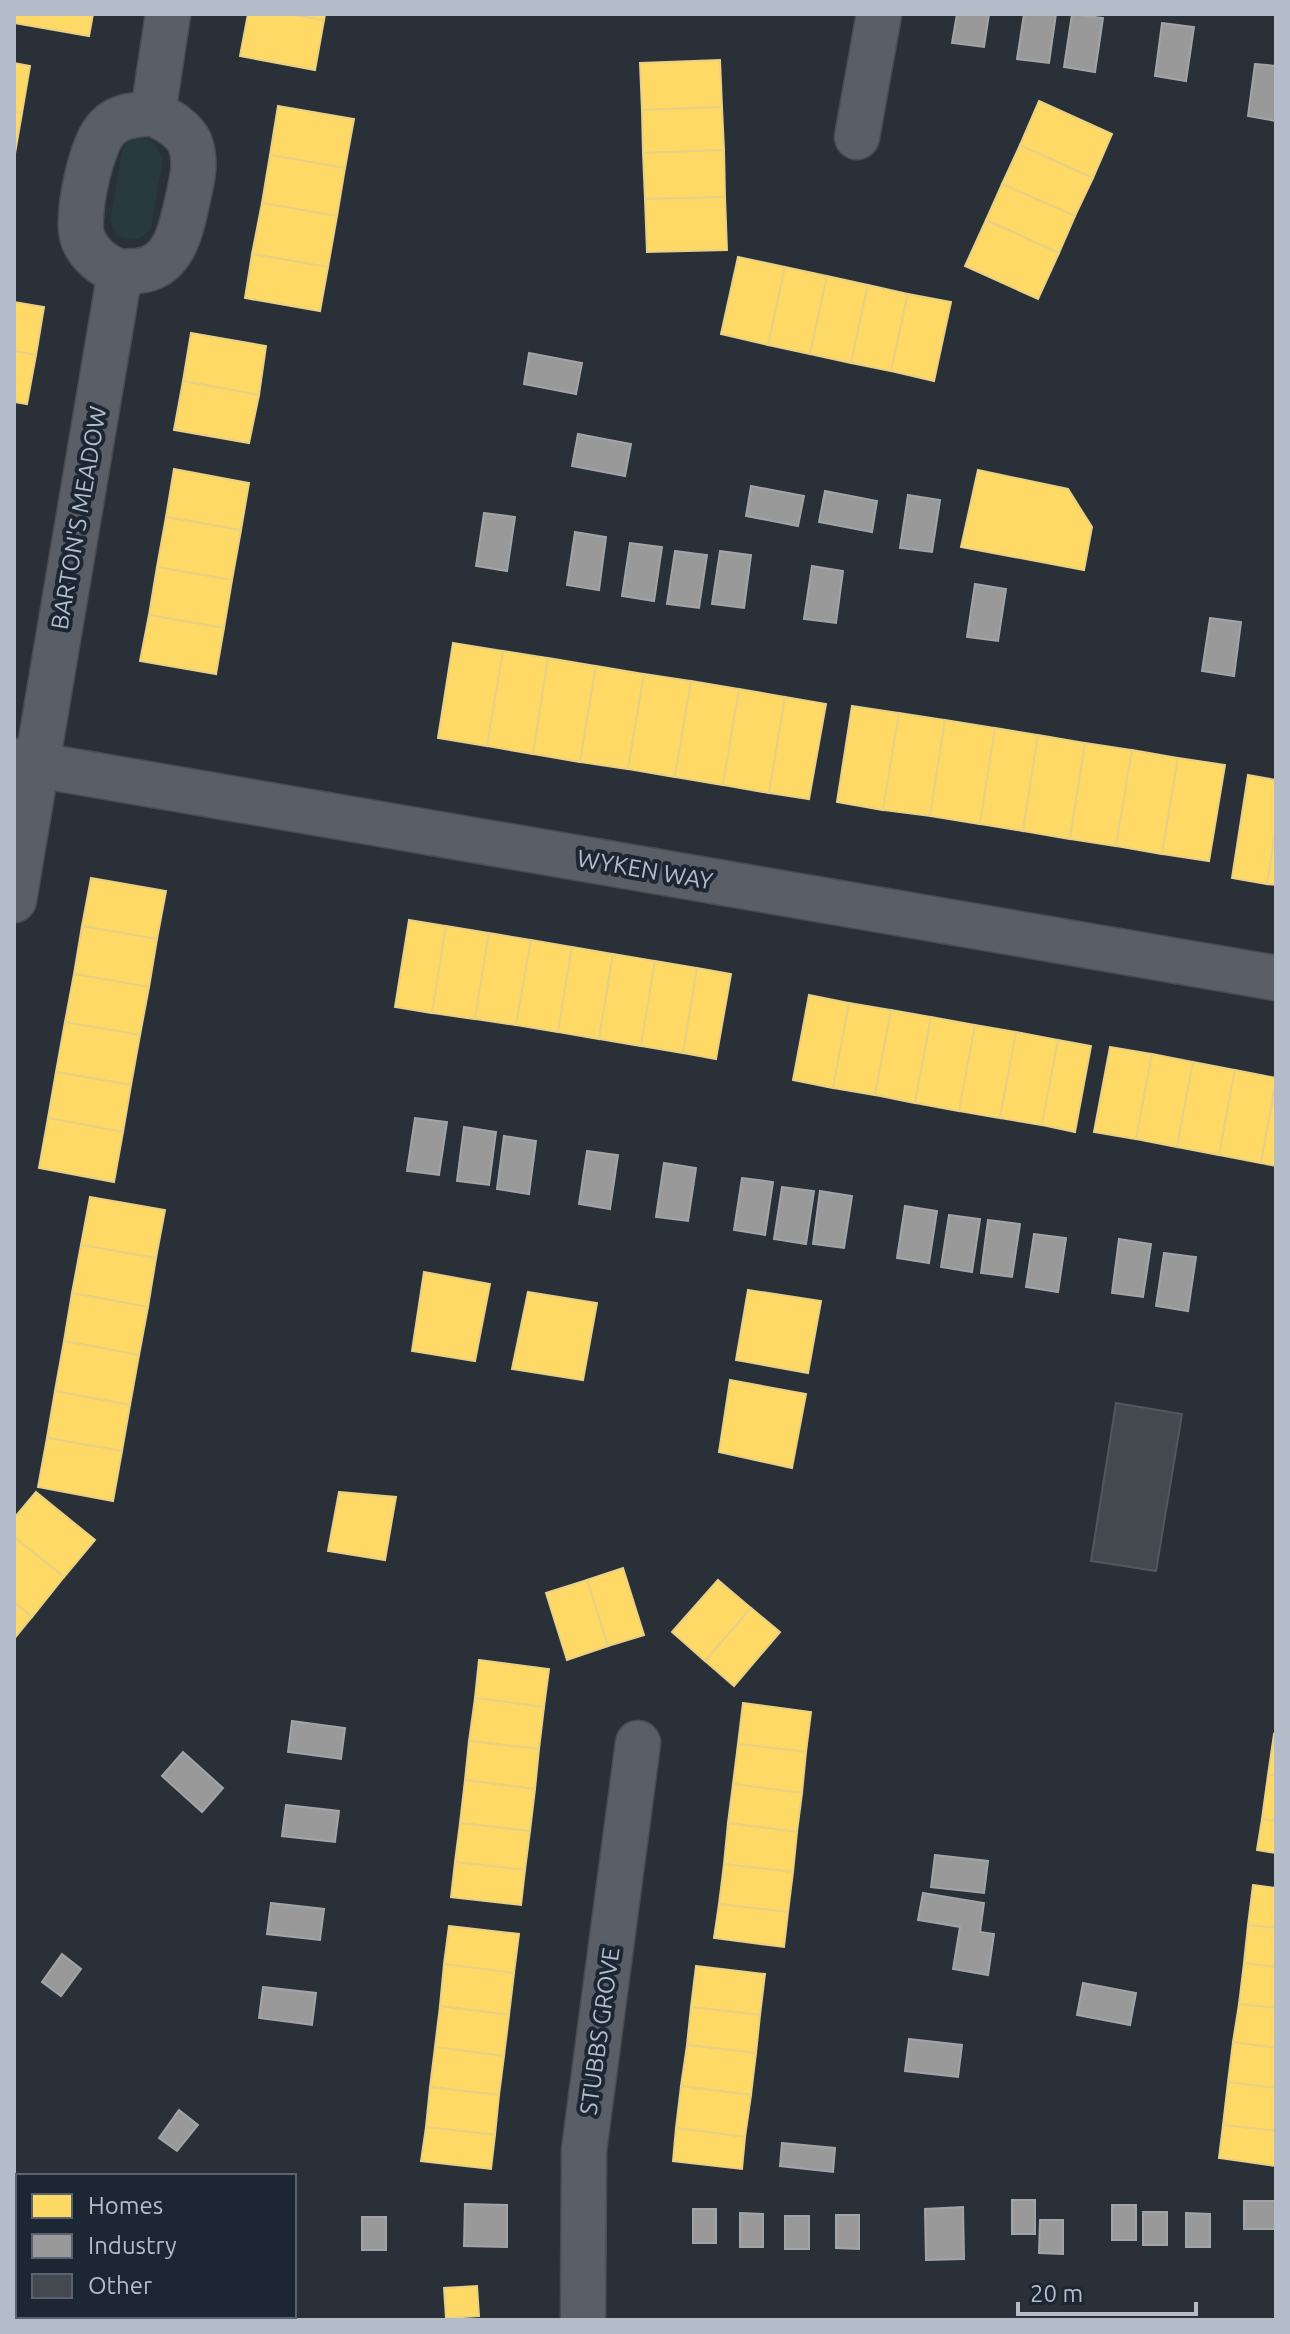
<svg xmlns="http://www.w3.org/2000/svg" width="1290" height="2334" viewBox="0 0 1290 2334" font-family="Ubuntu,sans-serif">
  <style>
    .green { fill: #273a3e }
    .homes { fill: #ffd966; stroke: #e8d084; stroke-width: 2 }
    .industry { fill: #999; stroke: #a1a4a7; stroke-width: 2 }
    .building { fill: #444950; stroke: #52575f; stroke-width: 2 }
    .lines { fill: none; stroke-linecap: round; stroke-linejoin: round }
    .minor-casing { stroke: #484c53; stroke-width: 47 }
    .minor { stroke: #5a5e66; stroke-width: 44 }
    .labels { text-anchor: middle; stroke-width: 8; stroke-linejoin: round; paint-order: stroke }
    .street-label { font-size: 24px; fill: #b4bcc9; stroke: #1d2633 }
  </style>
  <rect width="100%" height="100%" fill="#2a3038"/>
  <path class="green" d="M135 139H145L154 143 163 159 151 228 142 237 134 240 117 236 110 221 122 151 127 143Z"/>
  <g class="homes">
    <path d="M15 14H93L89 36 14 23Z"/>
    <path d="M248 14H288L324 20 315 70 240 56Z"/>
    <path d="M288 14H325L324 20Z"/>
    <path d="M720 60 722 107 642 110 640 63Z"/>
    <path d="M14 63 30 66 22 113 14 112Z"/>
    <path d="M1039 101 1112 134 1093 178 1020 145Z"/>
    <path d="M278 106 354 119 345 168 270 155Z"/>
    <path d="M722 107 724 150 643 153 642 110Z"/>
    <path d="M14 112 22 113 14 159Z"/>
    <path d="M1020 145 1093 178 1075 216 1002 184Z"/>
    <path d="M724 150 725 197 645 199 643 153Z"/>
    <path d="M270 155 345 168 337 216 262 203Z"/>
    <path d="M1002 184 1075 216 1059 253 986 220Z"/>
    <path d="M725 197 727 250 647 252 645 199Z"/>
    <path d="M262 203 337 216 328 267 252 254Z"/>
    <path d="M986 220 1059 253 1038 299 965 266Z"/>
    <path d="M252 254 328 267 320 311 245 298Z"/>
    <path d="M738 257 785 267 768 345 721 334Z"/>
    <path d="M785 267 827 276 810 354 768 345Z"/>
    <path d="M827 276 868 285 851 363 810 354Z"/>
    <path d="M868 285 908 294 891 371 851 363Z"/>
    <path d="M908 294 951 302 934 381 891 371Z"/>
    <path d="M14 302 44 307 36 355 14 351Z"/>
    <path d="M191 333 266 346 259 395 183 381Z"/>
    <path d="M14 351 36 355 27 404 14 402Z"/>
    <path d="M183 381 259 395 249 443 174 430Z"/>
    <path d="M174 469 249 483 241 530 166 517Z"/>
    <path d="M978 470 1068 489 1092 527 1084 570 961 547Z"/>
    <path d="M166 517 241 530 232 580 157 567Z"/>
    <path d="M157 567 232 580 224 628 149 615Z"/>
    <path d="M149 615 224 628 216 674 140 661Z"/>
    <path d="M453 643 503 651 487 746 438 738Z"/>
    <path d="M503 651 548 658 533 754 487 746Z"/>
    <path d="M548 658 596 666 580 762 533 754Z"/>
    <path d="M596 666 644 674 628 769 580 762Z"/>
    <path d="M644 674 691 681 675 777 628 769Z"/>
    <path d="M691 681 739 689 723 785 675 777Z"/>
    <path d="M739 689 785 697 769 793 723 785Z"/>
    <path d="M785 697 826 704 809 799 769 793Z"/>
    <path d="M852 706 899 713 883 810 837 802Z"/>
    <path d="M899 713 945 720 930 816 883 810Z"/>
    <path d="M945 720 995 728 980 824 930 816Z"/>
    <path d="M995 728 1038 735 1023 831 980 824Z"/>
    <path d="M1038 735 1085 743 1070 839 1023 831Z"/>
    <path d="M1085 743 1132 750 1116 846 1070 839Z"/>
    <path d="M1132 750 1178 758 1162 854 1116 846Z"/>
    <path d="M1178 758 1225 765 1209 861 1162 854Z"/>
    <path d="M1248 775 1276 780V827L1267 884 1232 878Z"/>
    <path d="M1276 827V885L1267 884Z"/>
    <path d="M91 878 166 891 157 939 82 926Z"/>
    <path d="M409 920 446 926 432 1013 395 1007Z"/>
    <path d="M82 926 157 939 149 987 74 974Z"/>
    <path d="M446 926 489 933 475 1019 432 1013Z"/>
    <path d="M489 933 531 940 516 1025 475 1019Z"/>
    <path d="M531 940 572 947 558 1032 516 1025Z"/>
    <path d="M572 947 613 954 599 1039 558 1032Z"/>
    <path d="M613 954 655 961 641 1046 599 1039Z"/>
    <path d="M655 961 697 968 683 1053 641 1046Z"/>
    <path d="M697 968 731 974 716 1059 683 1053Z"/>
    <path d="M74 974 149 987 140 1035 65 1022Z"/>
    <path d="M809 995 849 1003 833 1088 793 1080Z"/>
    <path d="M849 1003 891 1010 875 1095 833 1088Z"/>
    <path d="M891 1010 931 1017 915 1103 875 1095Z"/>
    <path d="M931 1017 975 1025 959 1111 915 1103Z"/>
    <path d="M65 1022 140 1035 131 1085 56 1072Z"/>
    <path d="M975 1025 1016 1032 1000 1118 959 1111Z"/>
    <path d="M1016 1032 1058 1040 1042 1125 1000 1118Z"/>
    <path d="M1058 1040 1091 1046 1075 1132 1042 1125Z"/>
    <path d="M1110 1047 1152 1054 1136 1139 1094 1132Z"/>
    <path d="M1152 1054 1193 1062 1177 1147 1136 1139Z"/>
    <path d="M1193 1062 1235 1070 1219 1155 1177 1147Z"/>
    <path d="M1235 1070 1276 1078 1261 1163 1219 1155Z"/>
    <path d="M56 1072 131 1085 123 1132 48 1118Z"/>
    <path d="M1276 1083V1166L1261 1163Z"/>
    <path d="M48 1118 123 1132 114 1182 39 1168Z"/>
    <path d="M90 1197 165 1210 156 1258 81 1245Z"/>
    <path d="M81 1245 156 1258 148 1307 72 1293Z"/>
    <path d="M424 1272 490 1284 475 1361 412 1351Z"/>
    <path d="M748 1290 821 1301 808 1373 736 1360Z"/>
    <path d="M528 1292 597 1303 583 1380 512 1369Z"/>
    <path d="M72 1293 148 1307 139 1355 64 1341Z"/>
    <path d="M64 1341 139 1355 130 1405 55 1391Z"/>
    <path d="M730 1380 806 1394 792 1468 719 1452Z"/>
    <path d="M55 1391 130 1405 122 1451 47 1438Z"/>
    <path d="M47 1438 122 1451 113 1501 38 1487Z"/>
    <path d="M36 1492 95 1540 64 1577 14 1537V1518Z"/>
    <path d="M339 1492 396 1497 385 1560 328 1551Z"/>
    <path d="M14 1537 64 1577 32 1617 14 1602Z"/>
    <path d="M623 1568 644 1635 608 1646 587 1580Z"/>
    <path d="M587 1580 608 1646 567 1660 546 1593Z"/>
    <path d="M718 1580 751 1608 705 1661 672 1632Z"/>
    <path d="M14 1602 32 1617 14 1639Z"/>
    <path d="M751 1608 780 1632 734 1686 705 1661Z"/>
    <path d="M479 1660 549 1669 544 1707 475 1698Z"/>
    <path d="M475 1698 544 1707 539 1749 469 1741Z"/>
    <path d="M743 1703 811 1712 806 1752 738 1744Z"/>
    <path d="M1274 1734 1276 1735V1776L1268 1775Z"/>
    <path d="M469 1741 539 1749 535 1789 465 1780Z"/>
    <path d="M738 1744 806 1752 802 1793 733 1784Z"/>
    <path d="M1268 1775 1276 1776V1821L1262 1819Z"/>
    <path d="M465 1780 535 1789 530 1831 460 1823Z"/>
    <path d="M733 1784 802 1793 797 1832 728 1823Z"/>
    <path d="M1262 1819 1276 1821V1853L1257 1850Z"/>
    <path d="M460 1823 530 1831 525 1870 455 1862Z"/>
    <path d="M728 1823 797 1832 793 1872 724 1864Z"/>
    <path d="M455 1862 525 1870 521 1905 451 1897Z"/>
    <path d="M724 1864 793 1872 788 1912 719 1904Z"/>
    <path d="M1253 1885 1276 1888V1928L1248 1925Z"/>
    <path d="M719 1904 788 1912 784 1947 714 1938Z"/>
    <path d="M1248 1925 1276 1928V1967L1244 1963Z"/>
    <path d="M449 1926 519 1934 514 1973 444 1964Z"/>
    <path d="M1244 1963 1276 1967V2008L1239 2004Z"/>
    <path d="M444 1964 514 1973 509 2015 440 2006Z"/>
    <path d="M696 1966 765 1974 760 2015 691 2007Z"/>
    <path d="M1239 2004 1276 2008V2048L1233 2042Z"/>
    <path d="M440 2006 509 2015 504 2056 435 2047Z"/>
    <path d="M691 2007 760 2015 756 2053 687 2045Z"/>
    <path d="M1233 2042 1276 2048V2088L1228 2082Z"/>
    <path d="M687 2045 756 2053 751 2095 681 2086Z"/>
    <path d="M435 2047 504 2056 499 2095 430 2087Z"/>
    <path d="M1228 2082 1276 2088V2131L1223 2125Z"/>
    <path d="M681 2086 751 2095 745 2137 676 2128Z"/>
    <path d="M430 2087 499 2095 495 2135 426 2127Z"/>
    <path d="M1223 2125 1276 2131V2166L1219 2158Z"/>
    <path d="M426 2127 495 2135 491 2169 421 2161Z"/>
    <path d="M676 2128 745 2137 742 2169 673 2161Z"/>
    <path d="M477 2286 479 2316 446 2318 444 2288Z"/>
    <path d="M18 2305V2316H32L38 2320H14V2309Z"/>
  </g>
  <g class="industry">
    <path d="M957 14H989L984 47 952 43Z"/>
    <path d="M1024 14H1056L1049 63 1017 59Z"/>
    <path d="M1072 14 1103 18 1095 72 1064 67Z"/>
    <path d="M1162 23 1194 27 1186 81 1155 76Z"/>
    <path d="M1255 64 1276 66V121L1248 116Z"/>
    <path d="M529 353 582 363 576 394 524 384Z"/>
    <path d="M578 434 631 444 625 476 572 466Z"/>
    <path d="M751 486 804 496 798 526 746 516Z"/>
    <path d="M825 491 877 501 872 532 819 522Z"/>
    <path d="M908 495 940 500 932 552 900 548Z"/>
    <path d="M484 513 515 517 507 571 476 566Z"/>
    <path d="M575 532 606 537 599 590 567 585Z"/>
    <path d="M630 543 662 547 654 601 622 596Z"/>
    <path d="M675 551 707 555 699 608 667 604Z"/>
    <path d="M720 551 751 555 744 608 712 604Z"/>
    <path d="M812 566 843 571 836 623 804 619Z"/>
    <path d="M975 584 1006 589 998 641 967 637Z"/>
    <path d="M1210 618 1241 622 1234 676 1202 671Z"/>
    <path d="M415 1118 447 1122 439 1175 407 1171Z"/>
    <path d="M464 1127 496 1132 489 1185 457 1181Z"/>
    <path d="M504 1136 536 1141 529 1194 497 1189Z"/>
    <path d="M587 1151 618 1155 610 1209 579 1204Z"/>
    <path d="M664 1163 696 1168 688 1221 656 1217Z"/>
    <path d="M742 1178 773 1182 765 1235 734 1230Z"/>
    <path d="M782 1187 814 1191 806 1244 774 1239Z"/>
    <path d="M820 1191 852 1196 844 1248 813 1244Z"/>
    <path d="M905 1206 937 1211 929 1263 897 1258Z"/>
    <path d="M949 1215 980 1219 972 1272 941 1267Z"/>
    <path d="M988 1220 1020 1224 1012 1277 981 1273Z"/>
    <path d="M1034 1234 1066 1238 1058 1292 1026 1287Z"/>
    <path d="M1119 1239 1151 1244 1143 1297 1112 1293Z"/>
    <path d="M1164 1253 1196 1257 1188 1311 1156 1306Z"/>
    <path d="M292 1721 345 1728 341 1759 288 1752Z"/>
    <path d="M183 1752 223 1788 202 1812 162 1776Z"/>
    <path d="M286 1805 339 1811 335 1842 282 1836Z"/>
    <path d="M935 1855 988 1861 984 1893 931 1887Z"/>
    <path d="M923 1893 984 1903 980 1932 994 1934 988 1975 953 1969 960 1927 918 1920Z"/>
    <path d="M271 1903 324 1909 320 1940 267 1934Z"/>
    <path d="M62 1954 81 1969 61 1996 42 1982Z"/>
    <path d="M1083 1983 1136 1993 1130 2025 1077 2015Z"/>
    <path d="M263 1987 316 1993 312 2025 259 2018Z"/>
    <path d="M909 2039 962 2045 958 2077 905 2071Z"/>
    <path d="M179 2110 198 2125 177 2151 159 2138Z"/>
    <path d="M782 2143 835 2148 833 2172 780 2166Z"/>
    <rect x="1012" y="2200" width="23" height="34"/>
    <rect x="1244" y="2201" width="32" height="28"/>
    <path d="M465 2204 507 2205V2247L464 2246Z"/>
    <rect x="1112" y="2205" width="24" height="35"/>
    <path d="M963 2207 964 2259 926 2260 925 2209Z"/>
    <rect x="693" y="2209" width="23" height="34"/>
    <rect x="1143" y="2212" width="24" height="33"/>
    <path d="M740 2213 763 2214V2247H740Z"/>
    <path d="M1186 2213 1210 2214V2247H1186Z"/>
    <path d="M836 2215H859V2249L836 2248Z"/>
    <rect x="785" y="2216" width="24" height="33"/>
    <rect x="362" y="2217" width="24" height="33"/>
    <path d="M1040 2220H1063V2254L1039 2253Z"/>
  </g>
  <path class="building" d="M1116 1403 1182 1414 1156 1571 1091 1561Z"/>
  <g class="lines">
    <g class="minor-casing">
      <g id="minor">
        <path d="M153 113C167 120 183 128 190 143 197 162 192 180 188 198 181 229 175 268 137 271 131 271 124 272 118 271 103 266 89 254 83 239 75 218 91 144 107 128 119 115 136 115 153 113Z"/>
        <path d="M153 113 168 14"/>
        <path d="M857 137 879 14"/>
        <path d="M14 761 1276 978"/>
        <path d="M14 900 120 272"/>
        <path d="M583 2320 584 2150 638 1743"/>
      </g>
    </g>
    <use href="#minor" class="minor"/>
  </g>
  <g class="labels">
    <g class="street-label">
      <text transform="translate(79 518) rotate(-80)" y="8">BARTON'S MEADOW</text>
      <text transform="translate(645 870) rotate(10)" y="8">WYKEN WAY</text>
      <text transform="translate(600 2031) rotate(-82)" y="8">STUBBS GROVE</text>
    </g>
  </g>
  <rect width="1290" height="2334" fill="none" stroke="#b4bcc9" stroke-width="32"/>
  <rect x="16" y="2174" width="280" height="144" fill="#1d2633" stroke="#59626f" stroke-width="2"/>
  <rect x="32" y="2194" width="40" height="24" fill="#ffd966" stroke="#59626f" stroke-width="2"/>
  <text x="88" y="2214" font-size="24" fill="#b4bcc9">Homes</text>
  <rect x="32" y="2234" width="40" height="24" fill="#999999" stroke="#59626f" stroke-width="2"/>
  <text x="88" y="2254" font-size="24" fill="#b4bcc9">Industry</text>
  <rect x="32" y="2274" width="40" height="24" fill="#444950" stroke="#59626f" stroke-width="2"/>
  <text x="88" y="2294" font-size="24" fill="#b4bcc9">Other</text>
  <path d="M1018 2302v12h178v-12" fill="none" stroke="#b4bcc9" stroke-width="4"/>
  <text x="1030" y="2302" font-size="24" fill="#b4bcc9" stroke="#1d2633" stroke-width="6" paint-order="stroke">20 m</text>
</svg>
